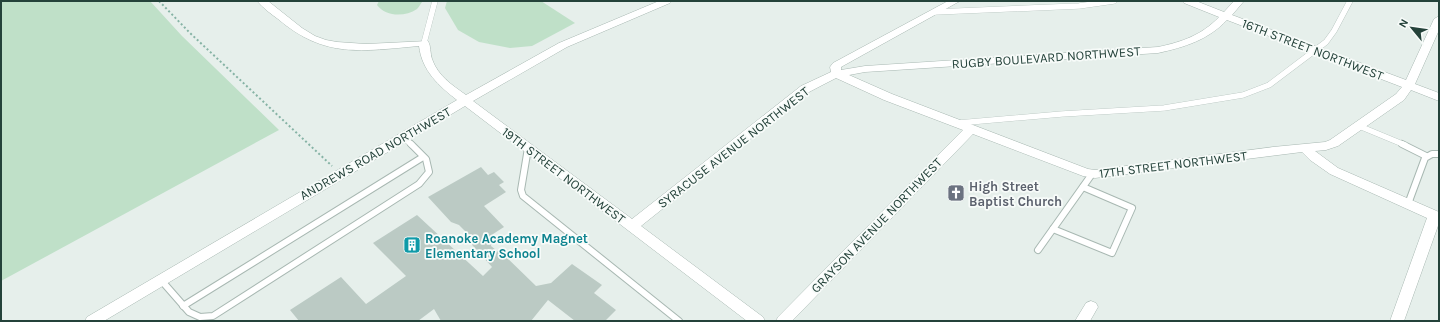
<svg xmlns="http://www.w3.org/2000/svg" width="1440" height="322" viewBox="0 0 1440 322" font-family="Karla,sans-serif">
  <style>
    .green { fill: #bfe0c8 }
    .building { fill: #bbcac4 }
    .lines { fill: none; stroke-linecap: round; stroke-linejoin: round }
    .service-far1-casing { stroke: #a8b8b2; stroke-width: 6 }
    .service-casing { stroke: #a8b8b2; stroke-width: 8 }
    .minor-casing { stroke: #a8b8b2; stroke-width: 1 }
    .path { stroke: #86b3a5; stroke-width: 2; stroke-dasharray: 2 2.5; stroke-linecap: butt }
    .service-far1 { stroke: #fff; stroke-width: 5.5 }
    .service { stroke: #fff; stroke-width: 6 }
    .minor { fill: #fff; fill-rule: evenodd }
    .labels { text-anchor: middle; stroke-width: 3.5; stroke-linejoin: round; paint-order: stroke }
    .street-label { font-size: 13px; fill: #24423a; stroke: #f7fbf9 }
    .worship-label { font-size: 13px; font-weight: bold; fill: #5b616d; stroke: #f7fbf9; text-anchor: start }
    .culture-label { font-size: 13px; font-weight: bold; fill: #0d838f; stroke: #f7fbf9; text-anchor: start }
  </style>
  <rect width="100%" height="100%" fill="#e6efeb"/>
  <g class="green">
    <path d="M1 1H150L182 36 279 130 1 281Z"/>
    <path d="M379 1H423C421 3 419 7 417 9 405 17 386 17 377 5Z"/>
    <path d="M447 1H541L575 23 532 46 510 48 479 42 458 30 445 8Z"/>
  </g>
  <path class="building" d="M481 167 488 175 494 172 504 182 499 185 506 192 484 206 504 227 493 234 491 246 502 255 503 254 536 286 551 283 572 264 602 285 594 293 616 310 605 321H575L548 300 531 321H441L434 309 418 321H299L290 310 341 277 366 304 406 276 373 243 417 215 483 276 492 267 465 237 469 235 459 225 451 222 428 197Z"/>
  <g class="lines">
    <g class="service-far1-casing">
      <g id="service-far1">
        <path d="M935 12 1079 6 1114 1"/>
        <path d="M424 43 435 1"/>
        <path d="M958 123 1062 114 1164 108 1243 95 1269 85 1326 42 1334 31 1350 1"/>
        <path d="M1359 126 1405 145"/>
        <path d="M403 137 412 145"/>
      </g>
    </g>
    <g class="service-casing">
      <g id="service">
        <path d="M1402 144 1426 156"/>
        <path d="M528 148 521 190 523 196 679 321"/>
        <path d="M1408 204 1425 158 1432 154H1439"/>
        <path d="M1053 229 1112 253 1132 208 1083 187"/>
        <path d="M1038 250 1092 174"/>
        <path d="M161 280 189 312 200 317 213 316 419 184 429 172 426 159 411 144"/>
        <path d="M183 306 423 157"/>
      </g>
    </g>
    <g class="minor-casing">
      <g id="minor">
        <path d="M257 1H268L302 28 315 36 326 40 337 42 366 44 428 41C431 46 430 53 432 59 438 76 452 85 466 95L559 43 659 1H672L670 3 567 47 473 101 632 219 801 86 831 72 830 67 833 63 948 1H960L841 67V70L865 66 1158 47C1182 42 1202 35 1219 17L1184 3 1182 1H1196L1224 12 1234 1H1244L1232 15 1406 80 1434 19 1439 16V30L1415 84 1439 93V101L1411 90 1404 100 1338 146 1326 150 1315 151 1338 168 1439 212V223L1404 321H1390L1427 218 1330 174 1310 160 1302 152 1095 178 1083 176 973 134 792 321H776L778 317 963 130 884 100 836 78 809 92 641 226 763 317 765 321H747L465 106 104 321H85L87 317 457 100C439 86 422 71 419 46 362 51 325 59 278 19 271 14 263 8 257 1ZM1227 20 1402 87 1396 94 1330 140 1325 142 1273 147 1095 170 1088 169 892 94 849 75 865 72 1158 53C1185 47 1208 40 1227 20Z"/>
        <path d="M1091 301 1096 303 1098 307 1090 321H1075L1086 303Z"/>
      </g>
    </g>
    <path class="path" d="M159 1 190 33 332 166"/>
    <use href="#service-far1" class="service-far1"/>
    <use href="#service" class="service"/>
    <use href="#minor" class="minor"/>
  </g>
  <defs>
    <g id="church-square" transform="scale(0.9)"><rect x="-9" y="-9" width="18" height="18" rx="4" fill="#6b7280" stroke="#f7fbf9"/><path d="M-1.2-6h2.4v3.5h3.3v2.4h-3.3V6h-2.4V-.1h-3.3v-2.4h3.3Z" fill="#fff"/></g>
    <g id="building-square" transform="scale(0.9)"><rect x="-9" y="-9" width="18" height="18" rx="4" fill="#0f9aa8" stroke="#f7fbf9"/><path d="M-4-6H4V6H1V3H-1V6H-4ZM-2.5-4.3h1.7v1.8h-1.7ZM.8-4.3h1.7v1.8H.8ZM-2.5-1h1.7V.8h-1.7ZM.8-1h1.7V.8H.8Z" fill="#fff"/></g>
  </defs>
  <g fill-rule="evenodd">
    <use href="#church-square" x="956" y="193"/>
    <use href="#building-square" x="412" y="245"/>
  </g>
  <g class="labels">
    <g class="street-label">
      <text transform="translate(1313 49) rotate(21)" y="5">16TH STREET NORTHWEST</text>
      <text transform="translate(1046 57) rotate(-4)" y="5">RUGBY BOULEVARD NORTHWEST</text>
      <text transform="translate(733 147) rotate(-38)" y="5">SYRACUSE AVENUE NORTHWEST</text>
      <text transform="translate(375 153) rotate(-30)" y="5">ANDREWS ROAD NORTHWEST</text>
      <text transform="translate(1173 164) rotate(-7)" y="5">17TH STREET NORTHWEST</text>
      <text transform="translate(564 175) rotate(37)" y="5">19TH STREET NORTHWEST</text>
      <text transform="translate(876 225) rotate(-46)" y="5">GRAYSON AVENUE NORTHWEST</text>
    </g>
    <g class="worship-label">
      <text x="969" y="191">High Street<tspan x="969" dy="15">Baptist Church</tspan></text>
    </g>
    <g class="culture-label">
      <text x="425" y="243">Roanoke Academy Magnet<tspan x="425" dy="15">Elementary School</tspan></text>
    </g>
  </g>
  <rect width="1440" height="322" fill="none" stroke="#24423a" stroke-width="4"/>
  <g transform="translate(1412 28) rotate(299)" stroke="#f7fbf9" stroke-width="3" paint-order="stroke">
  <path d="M0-3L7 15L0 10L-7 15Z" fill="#24423a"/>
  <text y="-6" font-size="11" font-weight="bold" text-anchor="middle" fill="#24423a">N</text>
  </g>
</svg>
